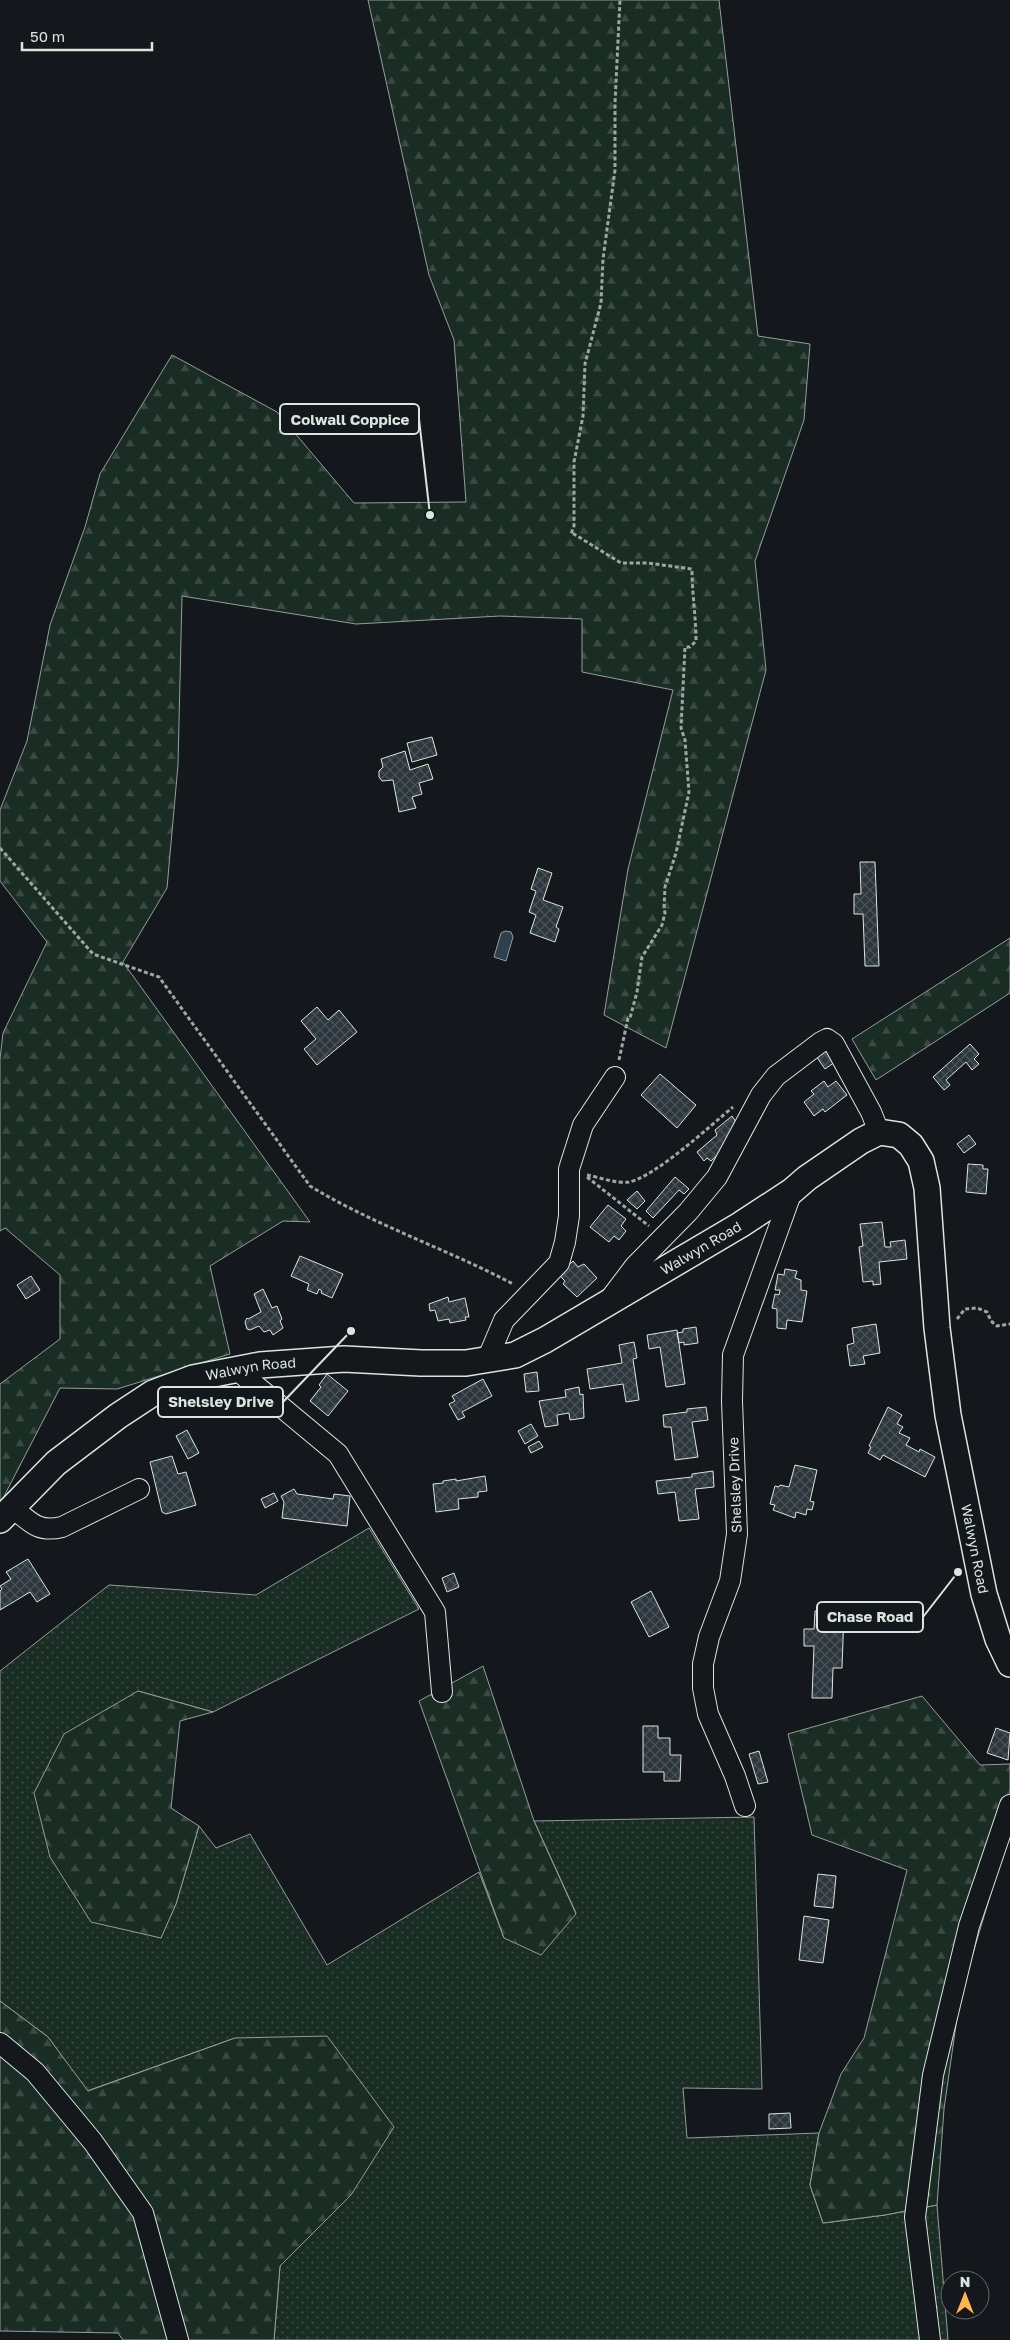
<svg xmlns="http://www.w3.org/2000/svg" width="1010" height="2340" font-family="'Golos Text',sans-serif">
	<defs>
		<pattern id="grass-dots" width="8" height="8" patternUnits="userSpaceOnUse" patternTransform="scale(1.25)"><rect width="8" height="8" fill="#1a2d24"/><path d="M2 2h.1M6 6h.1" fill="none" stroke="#3b4b43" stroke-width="1.8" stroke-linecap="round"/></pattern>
		<pattern id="forest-firs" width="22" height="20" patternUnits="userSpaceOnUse" patternTransform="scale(1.25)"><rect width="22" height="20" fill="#1a2d24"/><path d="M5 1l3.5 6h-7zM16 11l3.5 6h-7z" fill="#3b4b43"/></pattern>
		<pattern id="building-cross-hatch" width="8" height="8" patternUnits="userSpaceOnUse" patternTransform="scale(1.25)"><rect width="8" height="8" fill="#2c363c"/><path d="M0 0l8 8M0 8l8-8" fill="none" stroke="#4a5358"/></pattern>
	</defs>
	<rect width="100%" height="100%" fill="#14181c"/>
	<path fill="url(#grass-dots)" stroke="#939e99" d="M369,1528L419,1609L213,1712L138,1691L161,1937L176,1904L199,1826L216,1848L250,1834L327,1965L479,1872L504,1938L576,1913L534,1821L754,1817L762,2089L683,2088L687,2138L819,2133L810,2185L823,2223L885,2215L937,2205L948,2340H274L280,2266L351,2195L235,2038L87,2091L48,2037L0,2001V1671L109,1585L256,1595Z"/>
	<path fill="url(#forest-firs)" stroke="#939e99" d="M368,0H719L758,336L810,344L804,420L755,561L766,670L666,1048L604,1015L628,869L673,690L582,672V619L500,616L356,624L182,596L178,765L167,888L123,962L310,1222L283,1221L210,1266L230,1354L117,1389L60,1388L0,1504V1384L60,1339V1275L5,1228L0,1231V1059L3,1033L47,942L0,881V810L27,741L50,625L85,527L100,474L172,355L277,412L354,503L466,502L454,340L429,275Z
		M1010,938V993L876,1080L852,1039Z
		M483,1666L534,1821L576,1914L541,1955L504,1938L419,1701Z
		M138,1691L213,1712L180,1721L171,1808L199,1826L176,1904L161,1938L91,1922L50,1857L34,1793L64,1734Z
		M922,1696L980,1765L1010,1764V1829L960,1997L944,2109L937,2205L885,2215L823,2223L810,2185L819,2133L841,2074L864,2038L907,1870L812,1835L788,1734Z
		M0,2001L48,2037L88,2091L235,2038L327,2036L394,2127L351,2195L280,2266L274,2340H123L118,2333L0,2331Z"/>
	<path fill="#2f3f4d" stroke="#939e99" d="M505,931L511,932L513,937L506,961L494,957L501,933Z"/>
	<path fill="url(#building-cross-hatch)" stroke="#d8e6dc" d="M432,737L437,755L412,762L407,743Z
		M405,751L410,770L428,764L433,779L419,783L422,794L412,797L416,808L399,812L393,780L382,781L379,777V771L383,767L381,759Z
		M860,862H875L879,966H865L863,914H854V894H861Z
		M538,868L552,873L543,900L563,907L556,927L559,929L555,942L530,933L536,915L529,912L536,891L531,889Z
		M317,1007L328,1020L339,1010L357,1032L317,1065L304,1049L316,1039L301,1021Z
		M970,1044L979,1054L974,1059L979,1064L972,1070L966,1062L946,1080L950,1085L944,1090L933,1077Z
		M827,1049L835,1062L825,1069L816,1056Z
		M660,1074L696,1105L677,1128L641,1095Z
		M824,1081L828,1087L836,1081L847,1095L825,1112L823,1109L814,1116L804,1102L814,1094L811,1091Z
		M732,1116L739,1127L723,1145L725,1148L711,1161L707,1158L704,1161L697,1152L717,1135L715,1130Z
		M969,1135L976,1144L964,1153L957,1144Z
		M968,1164L983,1165V1169H988L986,1194L966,1192Z
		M675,1177L689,1189L684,1194L679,1190L653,1218L646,1211Z
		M637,1191L645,1201L637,1209L627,1200Z
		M608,1205L626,1219L621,1226L626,1231L619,1240L614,1236L609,1242L590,1227Z
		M882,1222L885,1247H891L890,1242L905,1240L907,1259L879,1262L881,1284L873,1285V1281L863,1282L859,1247L863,1246L860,1224Z
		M300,1256L343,1274L332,1298L321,1293L322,1291L319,1289L317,1294L307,1290L309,1284L291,1276Z
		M573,1261L578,1267L584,1264L597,1278L577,1297L563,1284L565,1281L559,1275Z
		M785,1269L797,1271L795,1278L801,1280V1290L807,1291L802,1322L787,1320L786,1329L777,1328V1309L772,1308L775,1294L779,1295L780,1290H775L778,1274L784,1275Z
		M31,1276L40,1290L26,1299L17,1285Z
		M263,1289L272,1308L277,1306L282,1319L280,1321L283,1328L273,1335L270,1330L264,1332L259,1326L250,1330L247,1329L245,1322L247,1318L248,1319L261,1312L254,1294Z
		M448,1297L449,1302L465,1298L469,1317H465L466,1320L450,1323L449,1319L438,1321L435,1310L430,1311L429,1304Z
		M876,1324L880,1353L863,1356L865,1364L850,1366L847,1345L854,1343L852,1328Z
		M696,1327L698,1343L684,1345V1342L679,1343L677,1333L683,1332V1329Z
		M677,1330L685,1384L666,1387L660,1347L649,1349L647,1335Z
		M634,1342L637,1358L633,1359L639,1400L626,1402L623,1384L590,1389L587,1369L622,1363L619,1345Z
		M537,1372L539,1391L526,1392L524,1374Z
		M327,1374L348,1391L328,1416L310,1401L321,1387L319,1385Z
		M483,1379L492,1396L462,1412L465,1417L458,1420L449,1404L455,1401L452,1396Z
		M579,1387L580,1395L583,1394L584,1418L570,1420L569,1413L557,1415L558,1425L545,1427L539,1401L566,1397L565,1390Z
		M706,1407L708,1420L692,1422L698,1457L675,1460L671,1427H664L663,1415L687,1412V1409Z
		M888,1407L902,1415L897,1424L903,1427L899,1433L910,1438L906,1445L919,1452L920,1449L935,1457L925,1477L883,1455L880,1460L868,1453L871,1447L869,1446Z
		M531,1424L538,1436L525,1444L518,1431Z
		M187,1430L199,1453L188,1459L176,1436Z
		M539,1441L543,1447L531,1453L528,1447Z
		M172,1456L178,1474L186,1472L196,1505L166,1514L162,1512L150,1462Z
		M795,1465L817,1470L810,1501L814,1502L812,1510L807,1509L806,1515L796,1512L795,1518L773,1510L775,1505L770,1504L775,1486L779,1487L780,1485L789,1487Z
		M713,1471L714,1487L695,1489L699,1519L679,1521L675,1492L658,1494L656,1481L692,1477V1474Z
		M485,1476L487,1491L478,1492V1497L458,1499L459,1509L436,1512L433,1484L443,1483V1481L456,1479V1481Z
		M294,1489L297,1494L333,1499L334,1494L350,1496L347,1526L282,1518L284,1502L281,1496Z
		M274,1493L278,1501L265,1508L261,1499Z
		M28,1559L50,1594L37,1602L30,1592L0,1610V1591L2,1589L0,1586L11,1579L6,1572Z
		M454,1573L459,1587L447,1592L442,1578Z
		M651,1591L669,1627L649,1637L631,1602Z
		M815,1611L844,1612L842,1668H833L832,1698H812L814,1646H804V1629H814Z
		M643,1726H658V1738H670V1755H681L680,1781H664V1772H643Z
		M996,1728L1010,1733L1008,1760L987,1753Z
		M759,1751L768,1782L758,1784L749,1754Z
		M818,1874L836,1876L833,1908L814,1906Z
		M804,1916L829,1920L823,1963L799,1960Z
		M790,2113L791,2128L769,2129V2114Z"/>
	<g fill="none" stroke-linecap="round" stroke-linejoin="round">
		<defs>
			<path id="minor" d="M610,1299L635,1266L688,1212L717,1177L761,1095L776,1076L821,1042L827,1039L834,1044L871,1112L879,1132
				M487,1360L504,1320L559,1263L565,1242L569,1216V1169L583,1125L615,1077
				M237,1370L338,1454L435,1612L442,1692
				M12,1507C30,1522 38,1533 62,1527L139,1489
				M745,1806L735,1776L708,1714L703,1688V1664L709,1637L730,1581L737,1534L732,1401L733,1355L792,1191
				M0,2043L35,2072L93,2142L143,2213L178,2340
				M930,2340L915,2217L933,2075L969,1926L1010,1805"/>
			<g id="major">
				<path id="s1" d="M0,1520L56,1463L118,1416L153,1393L193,1378L260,1365L344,1359L421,1363H466L515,1355L545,1340L740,1225L792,1191L807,1178L861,1141L879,1132L899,1135L911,1145L921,1161L927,1188L937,1328L948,1415L984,1594L998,1639L1010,1664"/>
			</g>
		</defs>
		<use href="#minor" stroke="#d8e6dc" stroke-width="22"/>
		<use href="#major" stroke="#d8e6dc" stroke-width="28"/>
		<path stroke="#9da8a2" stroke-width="3" stroke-dasharray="4 2.5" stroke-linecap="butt" d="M0,848L93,954L159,977L310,1186C374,1225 447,1249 513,1284
			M619,1060L628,1018H630L637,992L642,957L662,925L665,913L664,908L665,887L676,853L689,792L685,740L681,728L685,647H690L696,641C696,617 692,594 692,569L648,563H621L574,534H571L574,526V462L583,416L585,364L601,303L603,259L615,170V103L620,0
			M587,1175C599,1177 616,1184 629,1182C655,1177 711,1125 733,1107
			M587,1177L649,1226
			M957,1319L965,1309L977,1308L987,1312L991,1321L997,1326L1010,1324"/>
		<use href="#minor" stroke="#14181c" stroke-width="20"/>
		<use href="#major" stroke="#14181c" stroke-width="25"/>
	</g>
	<g text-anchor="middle" stroke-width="4" stroke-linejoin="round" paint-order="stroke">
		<g font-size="14" fill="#d8e6dc" stroke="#14181c">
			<text dy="5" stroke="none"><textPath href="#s1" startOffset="781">Walwyn Road</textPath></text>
			<text dy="5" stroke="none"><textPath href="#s1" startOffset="301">Walwyn Road</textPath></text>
			<text transform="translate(735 1485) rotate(-92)" y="5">Shelsley Drive</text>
			<text dy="5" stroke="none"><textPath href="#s1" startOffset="1441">Walwyn Road</textPath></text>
		</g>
	</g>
	<path fill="none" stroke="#d8e6dc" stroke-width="2" d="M430 515L419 419M351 1331L283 1402M958 1572L923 1617"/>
	<g fill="#d8e6dc" stroke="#14181c" stroke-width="2">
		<circle cx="430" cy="515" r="5"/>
		<circle cx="351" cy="1331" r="5"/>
		<circle cx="958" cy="1572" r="5"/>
	</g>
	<g fill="#14181c" stroke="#d8e6dc" stroke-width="2">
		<rect x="280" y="404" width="139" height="30" rx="5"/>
		<rect x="158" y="1387" width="125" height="30" rx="5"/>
		<rect x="817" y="1602" width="106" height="30" rx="5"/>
	</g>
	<g font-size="15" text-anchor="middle" font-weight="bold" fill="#d8e6dc">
		<text x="350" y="425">Colwall Coppice</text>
		<text x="221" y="1407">Shelsley Drive</text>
		<text x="870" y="1622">Chase Road</text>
	</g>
	<g transform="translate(965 2295)"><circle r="24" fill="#14181c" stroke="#626a69"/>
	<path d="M0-4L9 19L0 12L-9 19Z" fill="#ffb74d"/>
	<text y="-8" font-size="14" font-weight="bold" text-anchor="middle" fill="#d8e6dc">N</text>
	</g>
	<path d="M22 42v8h130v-8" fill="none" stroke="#d8e6dc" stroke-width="2.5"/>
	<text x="30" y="42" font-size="15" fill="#d8e6dc" stroke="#14181c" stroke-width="4" paint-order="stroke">50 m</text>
</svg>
